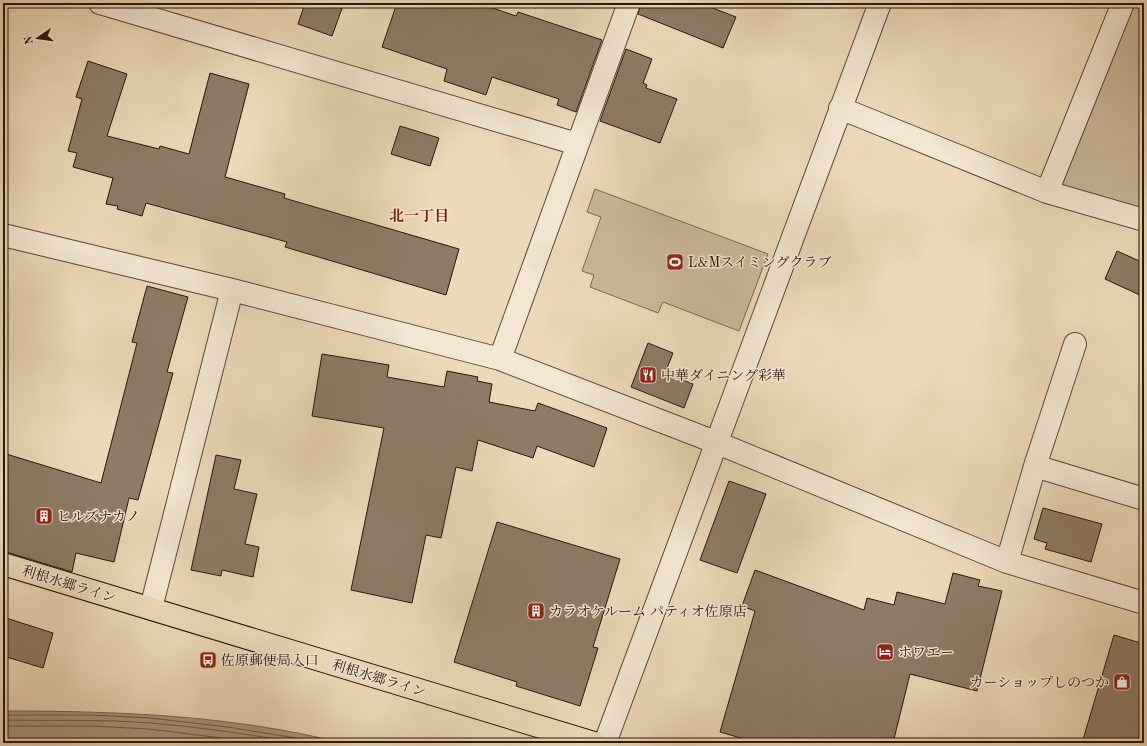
<svg xmlns="http://www.w3.org/2000/svg" width="1147" height="746" font-family="'Old Standard TT','Noto Serif JP',serif">
	<rect width="100%" height="100%" fill="#ecd9b9"/>
	<filter id="stains"><feTurbulence type="fractalNoise" baseFrequency=".005" numOctaves="4"/><feColorMatrix values="0 0 0 0 .2 0 0 0 0 .09 0 0 0 0 .02 0 0 0 .5 -.17"/></filter>
	<radialGradient id="worn" r=".72"><stop offset=".6" stop-color="#630" stop-opacity="0"/><stop offset="1" stop-color="#630" stop-opacity=".3"/></radialGradient>
	<path fill="#cab89c" stroke="#786755" d="M1133,3H1144V210L1060,186Z
		M595,189L768,254L739,331L663,302L658,313L590,287L594,275L582,271L601,217L587,212Z"/>
	<path fill="#a9977f" stroke="#756352" d="M3,711C116,711 231,715 342,743H3Z"/>
	<g fill="none" stroke-linecap="round" stroke-linejoin="round">
		<path stroke="#685646" stroke-width="1" d="M3,715H92L150,718L228,727L326,743
			M3,720C52,721 101,719 150,723C201,727 251,735 301,743
			M3,726H91L149,729L262,743"/>
	</g>
	<path fill="#8d7b67" stroke="#26160e" d="M305,3H344L332,36L298,24Z
		M397,3H478L516,16L518,12L602,40L576,112L557,105L559,99L492,77L486,95L444,81L447,69L382,47Z
		M641,3H700L736,17L723,48L638,14Z
		M626,49L652,59L643,83L647,85L646,88L677,99L660,143L600,121Z
		M88,61L127,74L107,136L159,149L160,146L189,154L210,73L249,84L225,177L285,194L284,198L459,249L446,295L285,247L287,242L146,203L142,216L117,209L118,206L106,204L113,178L73,167L77,153L68,151L82,99L76,97Z
		M400,126L439,138L430,166L391,154Z
		M1117,251L1144,263V297L1105,279Z
		M147,286L188,297L167,372L173,373L138,500L129,498L114,562L76,553L72,572L3,551V453L101,483L137,343L132,342Z
		M648,343L673,353L665,373L693,384L684,408L631,387Z
		M322,354L389,365L387,377L444,387L447,371L478,377L477,381L492,384L489,402L535,411L538,403L607,428L594,467L537,446L533,458L478,440L472,471L456,467L441,538L426,535L412,603L351,590L384,428L312,416Z
		M216,455L241,460L234,489L257,494L245,544L259,547L253,577L222,570L221,576L191,570Z
		M729,481L766,494L737,573L700,560Z
		M1043,508L1102,524L1091,562L1045,549L1047,543L1034,539Z
		M497,522L620,559L593,647L598,648L580,706L516,686L517,682L454,662Z
		M755,570L864,610L867,598L894,605L897,592L945,604L953,573L980,580L978,586L1002,591L977,691L910,674L893,743H758L720,732L755,611L742,606Z
		M3,617L53,633L43,668L3,656Z
		M1114,635L1144,644V721L1137,743H1082Z"/>
	<g fill="none" stroke-linecap="round" stroke-linejoin="round">
		<defs>
			<path id="minor" d="M100,3L577,144
				M840,108L1047,192L1144,220
				M1047,192L1123,3
				M3,235L232,290L500,359L715,442L1007,562L1144,603
				M1075,344L1035,466L1144,499
				M500,359L629,3
				M1007,562L1035,466
				M151,608L232,290
				M605,743L880,3"/>
			<path id="highway" d="M3,564L594,743"/>
		</defs>
		<use href="#minor" stroke="#584739" stroke-width="24"/>
		<use href="#highway" stroke="#26160e" stroke-width="24"/>
		<use href="#minor" stroke="#f3e6d2" stroke-width="22"/>
		<use href="#highway" stroke="#ecd9b9" stroke-width="22"/>
	</g>
	<defs>
		<symbol id="stadium-square" viewBox="-11 -11 22 22"><rect x="-9" y="-9" width="18" height="18" rx="4" fill="#8f2418" stroke="#f3e6d2"/><path d="M0-5a6.5 5 0 1 0 0 10a6.5 5 0 1 0 0-10ZM-3.5-1.8h7v3.6h-7Z" fill="#fff"/></symbol>
		<symbol id="restaurant-square" viewBox="-11 -11 22 22"><rect x="-9" y="-9" width="18" height="18" rx="4" fill="#8f2418" stroke="#f3e6d2"/><path d="M-5-6h1v4h1v-4h1v4h1v-4h1v5L-1.5 .5V6h-2V.5L-5-1ZM5-6V6H3V1.5H1.5Q1.5-4 5-6Z" fill="#fff"/></symbol>
		<symbol id="building-square" viewBox="-11 -11 22 22"><rect x="-9" y="-9" width="18" height="18" rx="4" fill="#8f2418" stroke="#f3e6d2"/><path d="M-4-6H4V6H1V3H-1V6H-4ZM-2.5-4.3h1.7v1.8h-1.7ZM.8-4.3h1.7v1.8H.8ZM-2.5-1h1.7V.8h-1.7ZM.8-1h1.7V.8H.8Z" fill="#fff"/></symbol>
		<symbol id="hotel-square" viewBox="-11 -11 22 22"><rect x="-9" y="-9" width="18" height="18" rx="4" fill="#8f2418" stroke="#f3e6d2"/><path d="M-6-4.5h1.5V1H6V5H4.5V3h-9V5H-6ZM-4 0a1.8 1.8 0 1 1 3.6 0ZM.5 0V-2.5h3Q6-2.5 6 0Z" fill="#fff"/></symbol>
		<symbol id="bus-square" viewBox="-11 -11 22 22"><rect x="-9" y="-9" width="18" height="18" rx="4" fill="#8f2418" stroke="#f3e6d2"/><path d="M-5-6H5V4H4V6H2V4H-2V6H-4V4H-5ZM-3.5-4V0h7V-4ZM-3.5 1.2v1.5H-2V1.2ZM2 1.2v1.5H3.5V1.2Z" fill="#fff"/></symbol>
		<symbol id="shop-square" viewBox="-11 -11 22 22"><rect x="-9" y="-9" width="18" height="18" rx="4" fill="#8f2418" stroke="#f3e6d2"/><path d="M-5-2.5h2.3a2.7 3.5 0 0 1 5.4 0H5L5.5 6h-11ZM-1.5-2.5h3a1.5 2.3 0 0 0-3 0Z" fill="#fff"/></symbol>
	</defs>
	<g fill-rule="evenodd">
		<use href="#stadium-square" x="665" y="252" width="20" height="20"/>
		<use href="#restaurant-square" x="638" y="365" width="20" height="20"/>
		<use href="#building-square" x="34" y="506" width="20" height="20"/>
		<use href="#building-square" x="526" y="601" width="20" height="20"/>
		<use href="#hotel-square" x="875" y="642" width="20" height="20"/>
		<use href="#bus-square" x="198" y="650" width="20" height="20"/>
		<use href="#shop-square" x="1112" y="672" width="20" height="20"/>
	</g>
	<g text-anchor="middle" stroke-width="3" stroke-linejoin="round" paint-order="stroke">
		<g font-size="14" fill="#26160e" stroke="#f3e6d2" text-anchor="start">
			<text x="688" y="267">L&amp;Mスイミングクラブ</text>
			<text x="661" y="380">中華ダイニング彩華</text>
			<text x="57" y="521">ヒルズナカノ</text>
			<text x="549" y="616">カラオケルーム パティオ佐原店</text>
			<text x="898" y="657">ホワエー</text>
			<text x="221" y="665">佐原郵便局入口</text>
			<text x="1109" y="687" text-anchor="end">カーショップしのつか</text>
		</g>
		<g font-size="14" fill="#26160e" stroke="#f3e6d2">
			<text transform="translate(69 584) rotate(17)" y="5">利根水郷ライン</text>
			<text transform="translate(379 678) rotate(17)" y="5">利根水郷ライン</text>
		</g>
		<g font-size="15" font-weight="bold" fill="#7a1f14" stroke="#f3e6d2">
			<text x="419" y="221">北一丁目</text>
		</g>
	</g>
	<rect width="1147" height="746" fill="none" stroke="#ecd9b9" stroke-width="16"/>
	<rect x="4" y="4" width="1139" height="738" fill="none" stroke="#26160e" stroke-width="2"/>
	<rect x="8" y="8" width="1131" height="730" fill="none" stroke="#26160e"/>
	<g transform="translate(38 38) rotate(257)" stroke="#f3e6d2" stroke-width="3" paint-order="stroke">
	<path d="M0-3L7 15L0 10L-7 15Z" fill="#26160e"/>
	<text y="-6" font-size="11" font-weight="bold" text-anchor="middle" fill="#26160e">N</text>
	</g>
	<rect width="100%" height="100%" filter="url(#stains)"/>
	<rect width="100%" height="100%" fill="url(#worn)"/>
</svg>
